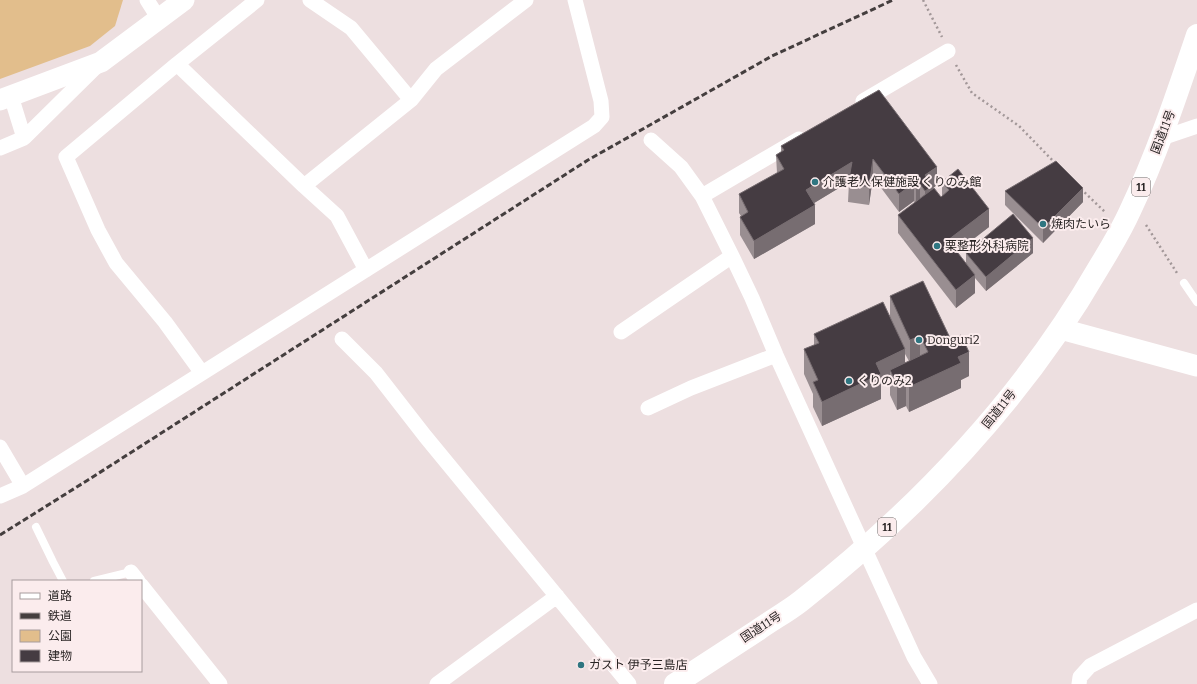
<svg xmlns="http://www.w3.org/2000/svg" width="1197" height="684" font-family="Bitter,'Noto Sans JP',serif">
	<rect width="100%" height="100%" fill="#eddfe0"/>
	<path fill="#e2be8c" d="M0,0H123L115,26L90,46L0,79Z"/>
	<g fill="none" stroke-linecap="round" stroke-linejoin="round">
		<path stroke="#a29798" stroke-width="2.5" stroke-dasharray="2 3" stroke-linecap="butt" d="M923,0L942,37
			M956,65L972,93L1019,126L1056,164
			M1081,189L1106,213
			M1146,225L1177,273"/>
		<path stroke="#fff" stroke-width="8" d="M1184,283L1197,302
			M36,527L53,562L63,581
			M94,581L131,572"/>
		<path stroke="#fff" stroke-width="15" d="M147,0L159,19
			M310,0L351,28L411,100
			M177,64L304,186
			M863,101L948,51
			M24,138L97,66
			M1162,138L1197,126
			M651,140L681,167L702,196L732,256L752,298L776,355L914,657L930,684
			M0,148L24,138L11,96
			M702,196L799,139
			M366,270L337,216L304,186L411,100L436,69L526,0
			M621,332L732,256
			M342,339L376,373L425,436L629,684
			M202,373L165,322L116,263L98,230L66,157L177,64L257,0
			M648,408L691,388L776,355
			M0,447L23,486
			M0,496L23,486L594,126L602,117L601,101L575,0
			M131,572L138,581
			M141,585L220,684
			M437,684L557,596
			M1079,684L1080,677L1090,666L1197,610"/>
		<path stroke="#fff" stroke-width="21" d="M0,100L101,62L184,0
			M1061,329L1197,366"/>
		<path stroke="#fff" stroke-width="22" d="M675,684C703,666 730,648 758,630C772,620 787,612 801,601C918,509 1024,397 1099,267C1110,249 1121,231 1130,211C1157,154 1177,94 1197,35"/>
		<path stroke="#443e3e" stroke-width="3" stroke-dasharray="6 3" stroke-linecap="butt" d="M0,535L88,480L588,160L772,56L893,0"/>
	</g>
	<path fill="#998e91" fill-rule="evenodd" d="M879,90L937,185L933,188V189L941,197L942,196V182L989,227L957,252L966,263V253H1033L986,291L975,278V293L956,308L898,233V215L915,203L914,201L899,212L873,177L869,205L848,202L849,182L814,203L815,224L754,259L740,235V217L741,216L739,213V194L777,173L776,155L781,152V146Z
		M1005,191L1083,202L1043,243L1005,205Z
		M890,296L951,340L969,376L961,380V388L909,412L906,406L897,410L890,395V381L881,385V399L822,426L813,407V394L804,374V349L814,345V334L890,315ZM905,354L909,361L905,363Z"/>
	<path fill="#776d71" d="M873,159V177L869,205V187Z
		M852,162V180L806,208V190Z
		M937,167V185L933,188V204L925,210V175Z
		M914,183V201L899,212V194Z
		M920,184V202L916,204V186Z
		M1083,188V202L1043,243V228Z
		M815,205V224L754,259V241Z
		M989,209V227L948,258V240Z
		M1033,238V253L986,291V277Z
		M975,275V293L956,308V290Z
		M920,336V360L910,365V340Z
		M905,349V374L890,370V381L881,385V399L822,426V402L876,363Z
		M969,352V376L961,380V388L909,412V387L958,357Z
		M906,381V406L897,410V385Z"/>
	<path fill="#453c42" stroke="#776d71" d="M879,90L937,167L925,175L933,186L925,191L920,184L916,186L914,183L899,194L873,159L869,187L848,184L852,162L806,190L815,205L754,241L740,217L748,212L739,194L784,169L776,155L784,150L781,146Z
		M1056,161L1083,188L1043,228L1005,191Z
		M958,169L989,209L948,240L975,275L956,290L898,215L934,188L941,197L949,190L942,182Z
		M1013,214L1033,238L986,277L966,253Z
		M923,281L951,340L961,335L969,352L958,357L961,363L909,387L906,381L897,385L890,370L928,352L920,336L910,340L890,296Z
		M883,302L905,349L876,363L881,374L822,402L813,382L818,380L804,349L819,343L814,334Z"/>
	<g fill="#2f7681" stroke="#fbeced" stroke-width="1.5">
		<circle cx="815" cy="182" r="4"/>
		<circle cx="1043" cy="224" r="4"/>
		<circle cx="937" cy="246" r="4"/>
		<circle cx="919" cy="340" r="4"/>
		<circle cx="849" cy="381" r="4"/>
		<circle cx="581" cy="665" r="4"/>
	</g>
	<g text-anchor="middle" stroke-width="4" stroke-linejoin="round" paint-order="stroke">
		<g fill="#fbeced" stroke="#696161" stroke-width="1">
			<rect x="1132" y="178" width="18" height="18" rx="3"/>
			<rect x="878" y="518" width="18" height="18" rx="3"/>
		</g>
		<g font-size="11" font-weight="bold" fill="#2a2525">
			<text x="1141" y="191">11</text>
			<text x="887" y="531">11</text>
		</g>
		<g font-size="12" fill="#2a2525" stroke="#fbeced">
			<text transform="translate(1163 132) rotate(-69)" y="4">国道11号</text>
			<text transform="translate(999 409) rotate(-51)" y="4">国道11号</text>
			<text transform="translate(761 627) rotate(-33)" y="4">国道11号</text>
		</g>
		<g font-size="12" fill="#2a2525" stroke="#fbeced" text-anchor="start">
			<text x="823" y="186">介護老人保健施設 くりのみ館</text>
			<text x="1051" y="228">焼肉たいら</text>
			<text x="945" y="250">栗整形外科病院</text>
			<text x="927" y="344">Donguri2</text>
			<text x="857" y="385">くりのみ2</text>
			<text x="589" y="669">ガスト 伊予三島店</text>
		</g>
	</g>
	<rect x="12" y="580" width="130" height="92" fill="#fbeced" stroke="#a79c9d"/>
	<rect x="20" y="593" width="20" height="6" fill="#ffffff" stroke="#a79c9d"/>
	<text x="48" y="600" font-size="12" fill="#2a2525">道路</text>
	<rect x="20" y="613" width="20" height="6" fill="#443e3e" stroke="#a79c9d"/>
	<text x="48" y="620" font-size="12" fill="#2a2525">鉄道</text>
	<rect x="20" y="630" width="20" height="12" fill="#e2be8c" stroke="#a79c9d"/>
	<text x="48" y="640" font-size="12" fill="#2a2525">公園</text>
	<rect x="20" y="650" width="20" height="12" fill="#453c42" stroke="#a79c9d"/>
	<text x="48" y="660" font-size="12" fill="#2a2525">建物</text>
</svg>
